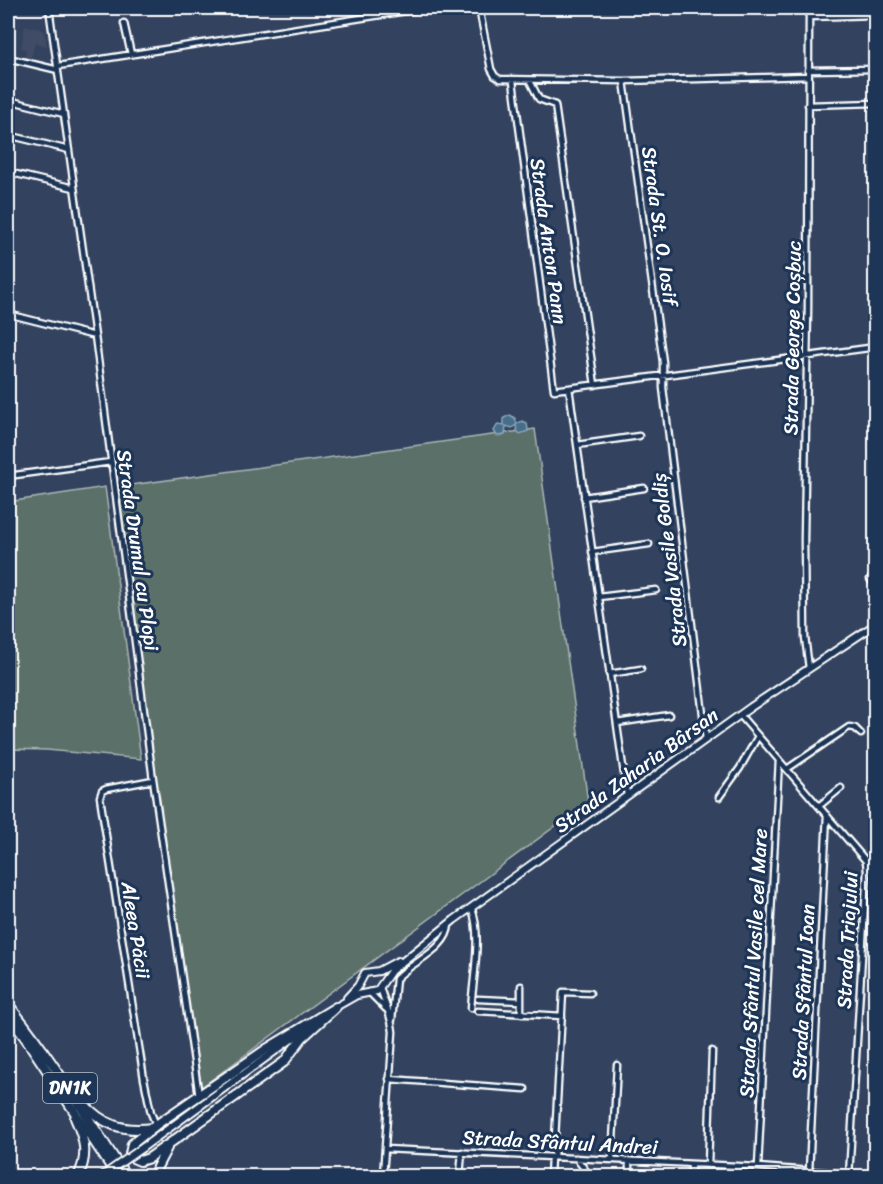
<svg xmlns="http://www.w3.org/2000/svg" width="883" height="1184" font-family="Sriracha,sans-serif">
	<rect width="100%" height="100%" fill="#32425f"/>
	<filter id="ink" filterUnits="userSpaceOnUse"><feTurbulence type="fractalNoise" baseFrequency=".0167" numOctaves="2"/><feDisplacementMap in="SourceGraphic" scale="12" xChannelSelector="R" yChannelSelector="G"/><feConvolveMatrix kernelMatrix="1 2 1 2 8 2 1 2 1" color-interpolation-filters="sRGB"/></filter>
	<g filter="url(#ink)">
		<path fill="#414b65" d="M25,25L44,30L47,46L35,43L31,58L25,56L26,50L21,48Z"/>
		<path fill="#5b6f6b" stroke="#adb7b5" stroke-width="1.5" d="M535,429L588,802L195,1092L117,487Z
			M105,487L141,759L47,750L8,749V502Z"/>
		<path fill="#446e8a" stroke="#8fa8b9" stroke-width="1.5" d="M510,415L515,418L517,424L522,421L527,423L528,431L520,434L517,431L516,425L512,428L506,426L505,435L497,436L494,431L498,424L504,425V418Z"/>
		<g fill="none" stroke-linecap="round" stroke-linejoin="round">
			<defs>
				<path id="street" d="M49,8L95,336L152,772L199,1096
					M479,8L491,69L495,76L500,79L624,81L808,76
					M809,8L808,308L804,539L805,637L809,668
					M809,17L876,15
					M124,23L131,54
					M8,58L58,70
					M58,66L425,8
					M808,70L876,69
					M513,81L554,390L876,347
					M530,81L539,99L555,105L595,385
					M624,81L663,362V388L706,739
					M8,100L64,114
					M808,105L876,103
					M8,135L69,150
					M8,172L74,188
					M8,314L95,336
					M569,388L627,795
					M577,445L639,436
					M8,476L111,462
					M584,497L644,488
					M592,552L649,544
					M870,579L876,587
					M599,597L656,590
					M609,674L641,669
					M740,715L866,861L867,871L849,1176
					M617,723L669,715
					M787,769L849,727L855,728L861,734
					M153,780L106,789L102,791L100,797L144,1079L151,1113L156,1125
					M719,797L740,768L758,736
					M819,806L841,788
					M866,861H876
					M380,987C384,1002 392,1017 393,1032L383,1176
					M369,992L386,1009
					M478,999L521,1001
					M471,1008C473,979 482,936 472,909
					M478,1011L562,1016
					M521,1014V986
					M392,1020L396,979C412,961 448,950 449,924
					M389,1079L525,1089
					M385,1149L758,1167L876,1176
					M554,1157L563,992L590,993
					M576,1158L590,1176
					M612,1160L617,1065
					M708,1165L712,1051
					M758,1167L779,760
					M809,1171L827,815
					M460,1176L462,1152
					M550,1176L551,1157
					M629,1176V1161
					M691,1176V1164
					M736,1176L737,1167"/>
				<path id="secondary" d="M347,998L358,986L365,973L379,971L398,961
					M334,1008L357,995L377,991L391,971L454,920L751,707L876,624
					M142,1148L304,1030"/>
				<path id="highway" d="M8,1004C52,1058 87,1118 126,1176
					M336,1007L302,1038L284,1062L149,1158L140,1161L133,1158L130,1154L132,1144L156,1125L265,1050Z
					M8,1015L26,1039L117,1176
					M83,1103C103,1125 123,1132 152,1128
					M75,1118C84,1138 89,1155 78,1176
					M154,1176L157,1167L167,1148"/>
			</defs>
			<use href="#street" stroke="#fff" stroke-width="9"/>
			<use href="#secondary" stroke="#fff" stroke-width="10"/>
			<use href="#highway" stroke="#fff" stroke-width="12"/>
			<use href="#street" stroke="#1d3557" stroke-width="4.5"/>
			<use href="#secondary" stroke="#1d3557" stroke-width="6"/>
			<use href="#highway" stroke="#1d3557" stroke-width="8"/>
			<defs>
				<path id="secondary-bridge" d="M102,1176L142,1148"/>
			</defs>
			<use href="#secondary-bridge" stroke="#fff" stroke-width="10" stroke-linecap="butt"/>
			<use href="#secondary-bridge" stroke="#1d3557" stroke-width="6"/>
		</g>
	</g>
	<g text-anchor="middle" stroke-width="6" stroke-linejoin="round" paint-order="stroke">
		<rect fill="#1d3557" stroke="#bbc2cd" stroke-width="1.5" x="43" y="1073" width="54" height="30" rx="4.5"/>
		<g font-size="18" font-weight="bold" fill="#fff">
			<text x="70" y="1094">DN1K</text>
		</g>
		<g font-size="20" fill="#fff" stroke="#1d3557">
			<text transform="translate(660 226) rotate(82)" y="7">Strada St. O. Iosif</text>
			<text transform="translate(549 241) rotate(82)" y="7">Strada Anton Pann</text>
			<text transform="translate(792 338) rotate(-89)" y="7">Strada George Coșbuc</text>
			<text transform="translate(138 550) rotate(82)" y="7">Strada Drumul cu Plopi</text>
			<text transform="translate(669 560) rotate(-97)" y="7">Strada Vasile Goldiș</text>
			<text transform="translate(636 770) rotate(-36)" y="7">Strada Zaharia Bârsan</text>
			<text transform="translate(136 930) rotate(81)" y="7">Aleea Păcii</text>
			<text transform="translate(847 940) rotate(-87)" y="7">Strada Triajului</text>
			<text transform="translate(753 963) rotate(-87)" y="7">Strada Sfântul Vasile cel Mare</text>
			<text transform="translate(803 992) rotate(-87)" y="7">Strada Sfântul Ioan</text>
			<text transform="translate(560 1142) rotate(3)" y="7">Strada Sfântul Andrei</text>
		</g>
	</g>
	<rect width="883" height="1184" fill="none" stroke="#1d3557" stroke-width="30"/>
	<rect x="15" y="15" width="853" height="1154" fill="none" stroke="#fff" stroke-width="2" filter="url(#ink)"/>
</svg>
